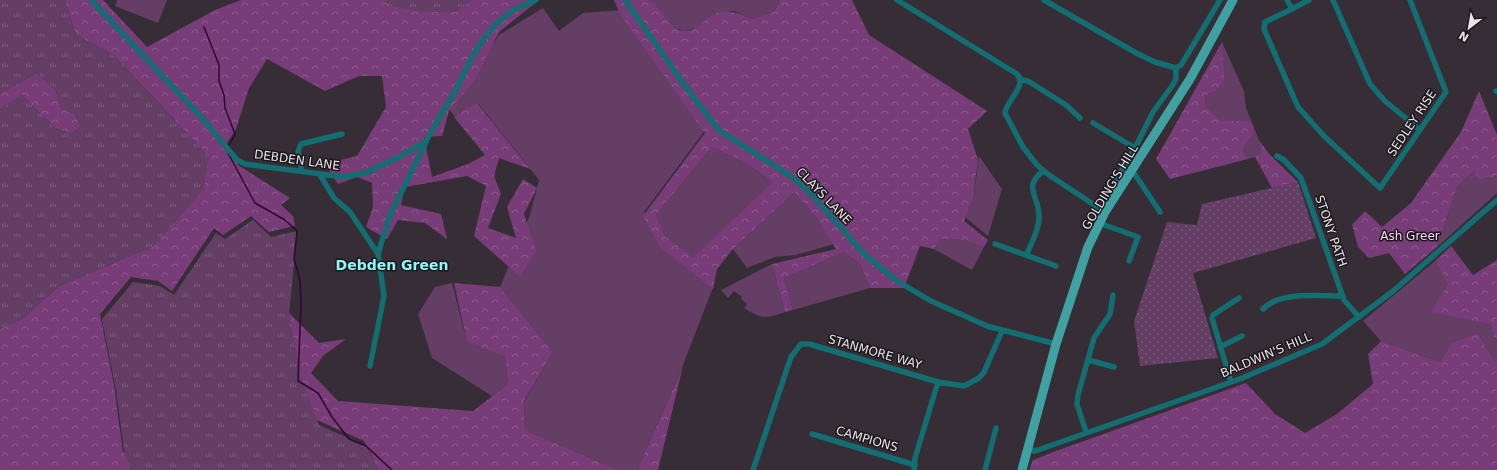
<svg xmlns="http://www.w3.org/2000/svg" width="1497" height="470" font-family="'DejaVu Sans',sans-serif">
	<defs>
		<pattern id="forest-crowns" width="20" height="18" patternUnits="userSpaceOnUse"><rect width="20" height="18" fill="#783d78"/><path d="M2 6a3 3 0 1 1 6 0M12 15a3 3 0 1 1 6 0" fill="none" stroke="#8b598b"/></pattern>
		<pattern id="park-tufts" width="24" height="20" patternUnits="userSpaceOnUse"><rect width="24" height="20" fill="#653e65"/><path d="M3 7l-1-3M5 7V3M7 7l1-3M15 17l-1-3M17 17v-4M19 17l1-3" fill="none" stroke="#7b5a7b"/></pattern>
		<pattern id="garden-dots" width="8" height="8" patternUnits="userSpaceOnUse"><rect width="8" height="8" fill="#653e65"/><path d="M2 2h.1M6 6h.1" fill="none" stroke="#7b5a7b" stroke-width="1.8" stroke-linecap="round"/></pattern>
	</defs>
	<rect width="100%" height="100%" fill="#362d36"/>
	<path fill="#653e65" d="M117,0H167L158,23L115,6Z
		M648,0H780L774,12L752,19L734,11L714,14L698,27L685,31L671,27L658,7Z
		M543,8L559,31L583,13L621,10L706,129L644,212L661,243L714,285L681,370L637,470H618L525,430L524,402L553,352L500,287L530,215L539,180L478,103L455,117L450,110L499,35Z
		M1222,42L1244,91L1246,108L1259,140L1261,152L1255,157L1248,159L1242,149L1253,135L1246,121H1222L1205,106L1206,95L1215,92L1225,80Z
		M712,147L748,164L772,182L693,259L665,236L656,215Z
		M979,156L1002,189L988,236L965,217L974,194Z
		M1474,169L1479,180L1497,176V193L1437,247L1457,187Z
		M794,192L816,217L834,244L796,255L775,257L747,268L733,249Z
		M941,239L963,240L984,247L972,270L934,249Z
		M844,252L860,264L870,288L793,310L784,278Z
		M1435,261L1448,285L1491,324L1493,336L1497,338V361L1494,360L1478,333L1452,342L1440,362L1381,341L1363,321Z
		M772,264L785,312C766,319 761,319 744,308L747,304L741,299L742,297L734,291L728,298L721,290Z
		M452,283L467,342L505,357L508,384L492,396L432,358L418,314L435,287Z"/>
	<path fill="url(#forest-crowns)" fill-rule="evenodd" d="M65,0H103L147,47L215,10L241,0H539L499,32L475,80L449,111L442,136L424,137L432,177L468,164L485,155L454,117L477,103L530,169L499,158L494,176L501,194L488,228L516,238L507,207L523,179L537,188L524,214L536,250L520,277L474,236L486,186L467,176L405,187L401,205L441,214L447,239L425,223L398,220L387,239L366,227L373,207L372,183L357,177L338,184L325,164L357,156L386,107L382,76H359L325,91L267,59L249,88L236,129L225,146L238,165L290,198L281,205L293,216L295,226L269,232L251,216L223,235L214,228L172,291L158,281L131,277L100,314L114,385L123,452L152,462L153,470L131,468V470H0V329L22,319L59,286L154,246L176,121L113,55L76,35Z
		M614,0C624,0 640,0 648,0C665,7 665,30 685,31C698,31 704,19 714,14C727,8 740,14 752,19L774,12L780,0H852L869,35L987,111L968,129L978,160L973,198L964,221L988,240L984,247L963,240L941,239L934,249L920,246L904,288H870L860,264L844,252L784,278L793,310L785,312L772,264L836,249L816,217L794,192L733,249L717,269L713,289L660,247L643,216L705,133L620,14ZM712,147L748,164L772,182L693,258L665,236L656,215Z
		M1222,42L1225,80L1215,92L1206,95L1205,106L1222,121H1246L1253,125V135L1242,149L1248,159L1170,179L1156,159Z
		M37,73L56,91L61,108L75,114L80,127L72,134L55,128L22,95L0,109V93Z
		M1479,91L1497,135V176L1479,180L1474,170L1457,187L1437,247L1405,274L1389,253L1369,258L1358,247L1352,225L1365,211L1382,227L1411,203L1461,132Z
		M1259,140L1270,155L1298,182L1272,188L1255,157L1261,152Z
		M1451,246L1473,275L1497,260V338L1493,336L1491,324L1431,312L1448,285L1435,261Z
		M454,283L500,287L553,352L524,401L525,430L618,470H251L370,455L374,460L364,441L317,420L260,409L287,311L319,343L346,339L323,356L311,373L338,401L473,411L508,384L505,357L467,342Z
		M1478,333L1494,360L1497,361V470H1029L1033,460L1056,451L1246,383L1275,414L1305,433L1337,414L1373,384L1368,354L1381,341L1440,362L1452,342Z
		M683,366L658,470H637Z"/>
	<path fill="url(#park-tufts)" d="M0,0H65L76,35L113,55L209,156L204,189L154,246L59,286L22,319L0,329V109L22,95L55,128L72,134L80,127L75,114L61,108L56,91L37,73L0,93Z
		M383,0H472L456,12H423L390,6Z
		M253,220L271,237L297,231L289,316L303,383L319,425L366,446L379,470H132L125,457L116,390L102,319L133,282L160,286L174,295L216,233L225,239Z"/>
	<path fill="url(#garden-dots)" d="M1298,182L1316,238L1193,273L1218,358L1140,366L1134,321L1167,222L1197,225L1202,204Z"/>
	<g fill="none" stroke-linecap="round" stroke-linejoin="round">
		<path stroke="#320632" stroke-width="1.5" d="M204,27L219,65V81L224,95L225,108L235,134L228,147
			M228,153L255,203L285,220L297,231L294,259L300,280L301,302L298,381L318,393L332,417L349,439L366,446L392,470"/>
		<path stroke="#126e70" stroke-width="5.5" d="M91,0L203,119L237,160L245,164L344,177L365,173L401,156L426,141L455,91L472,57L484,38L496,24L513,10L536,0
			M625,0L685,86L710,119L720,131L792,177L813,196L865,255L897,281L931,301L987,326L1056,344
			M897,0L1017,74C1028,85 1006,101 1005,113L1023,147L1037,165L1049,175L1105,212
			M1044,0L1138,54L1155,62L1176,68
			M1287,0L1292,9L1309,0
			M1333,0L1370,84L1385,101L1420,130
			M1292,9L1265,22L1264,29L1298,107L1324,136L1380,188L1446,92L1410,0
			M1021,80L1028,81L1066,105L1080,118
			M1496,91H1497
			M1093,123L1135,148
			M1277,156L1284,160L1301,178L1344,300L1359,317
			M1132,170L1160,212
			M301,171V160L298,152L301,144L342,134
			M320,175L334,198L350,212L378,254L384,296L370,366
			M1118,192L1114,187V183L1135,148L1153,112L1172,86L1176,79V68L1181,65L1186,57L1220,0
			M1099,223L1138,237L1129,261
			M995,244L1056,266
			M378,254L390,215L426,142
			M1027,254C1031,243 1040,228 1039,216C1039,195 1022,188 1043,171
			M1263,309C1280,291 1319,296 1342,296
			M1220,347L1242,336
			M1088,360L1114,367
			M1231,382L1212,318L1213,315L1239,298
			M1086,432L1077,404L1078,395L1094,338L1110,314L1113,295
			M812,434L915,465
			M1028,448L1034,451L1038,450L1240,379L1322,344L1392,292L1497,200
			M753,470L791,357L801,344H809L938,382L964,386L979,378L984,372L1002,331
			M914,470L915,458L938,382
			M985,470L996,428"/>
		<path stroke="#40a1a3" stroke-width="9" d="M1022,470L1056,344L1088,247L1105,212L1190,79L1233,0"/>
	</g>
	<g text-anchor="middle" stroke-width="3" stroke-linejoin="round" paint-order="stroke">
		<g font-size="12" fill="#e9e3e9" stroke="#1b171b">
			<text transform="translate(1412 123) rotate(-56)" y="4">SEDLEY RISE</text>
			<text transform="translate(297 160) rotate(8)" y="4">DEBDEN LANE</text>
			<text transform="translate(1110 187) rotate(-59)" y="4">GOLDING'S HILL</text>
			<text transform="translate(824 196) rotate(46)" y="4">CLAYS LANE</text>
			<text transform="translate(1331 231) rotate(71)" y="4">STONY PATH</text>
			<text transform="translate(875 352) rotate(16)" y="4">STANMORE WAY</text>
			<text transform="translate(1266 355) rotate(-23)" y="4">BALDWIN'S HILL</text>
			<text transform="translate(867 439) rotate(16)" y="4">CAMPIONS</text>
		</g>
		<g font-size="12" fill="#f8d6f7" stroke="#1b171b">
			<text x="1410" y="240">Ash Greer</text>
		</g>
		<g font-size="14" font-weight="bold" fill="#8df9fb" stroke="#1b171b">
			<text x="392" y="270">Debden Green</text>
		</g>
	</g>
	<g transform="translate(1469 28) rotate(211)" stroke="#1b171b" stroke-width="3" paint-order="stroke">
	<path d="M0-3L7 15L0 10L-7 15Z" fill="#e9e3e9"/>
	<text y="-6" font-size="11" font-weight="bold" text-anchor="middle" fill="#e9e3e9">N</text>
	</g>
</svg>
